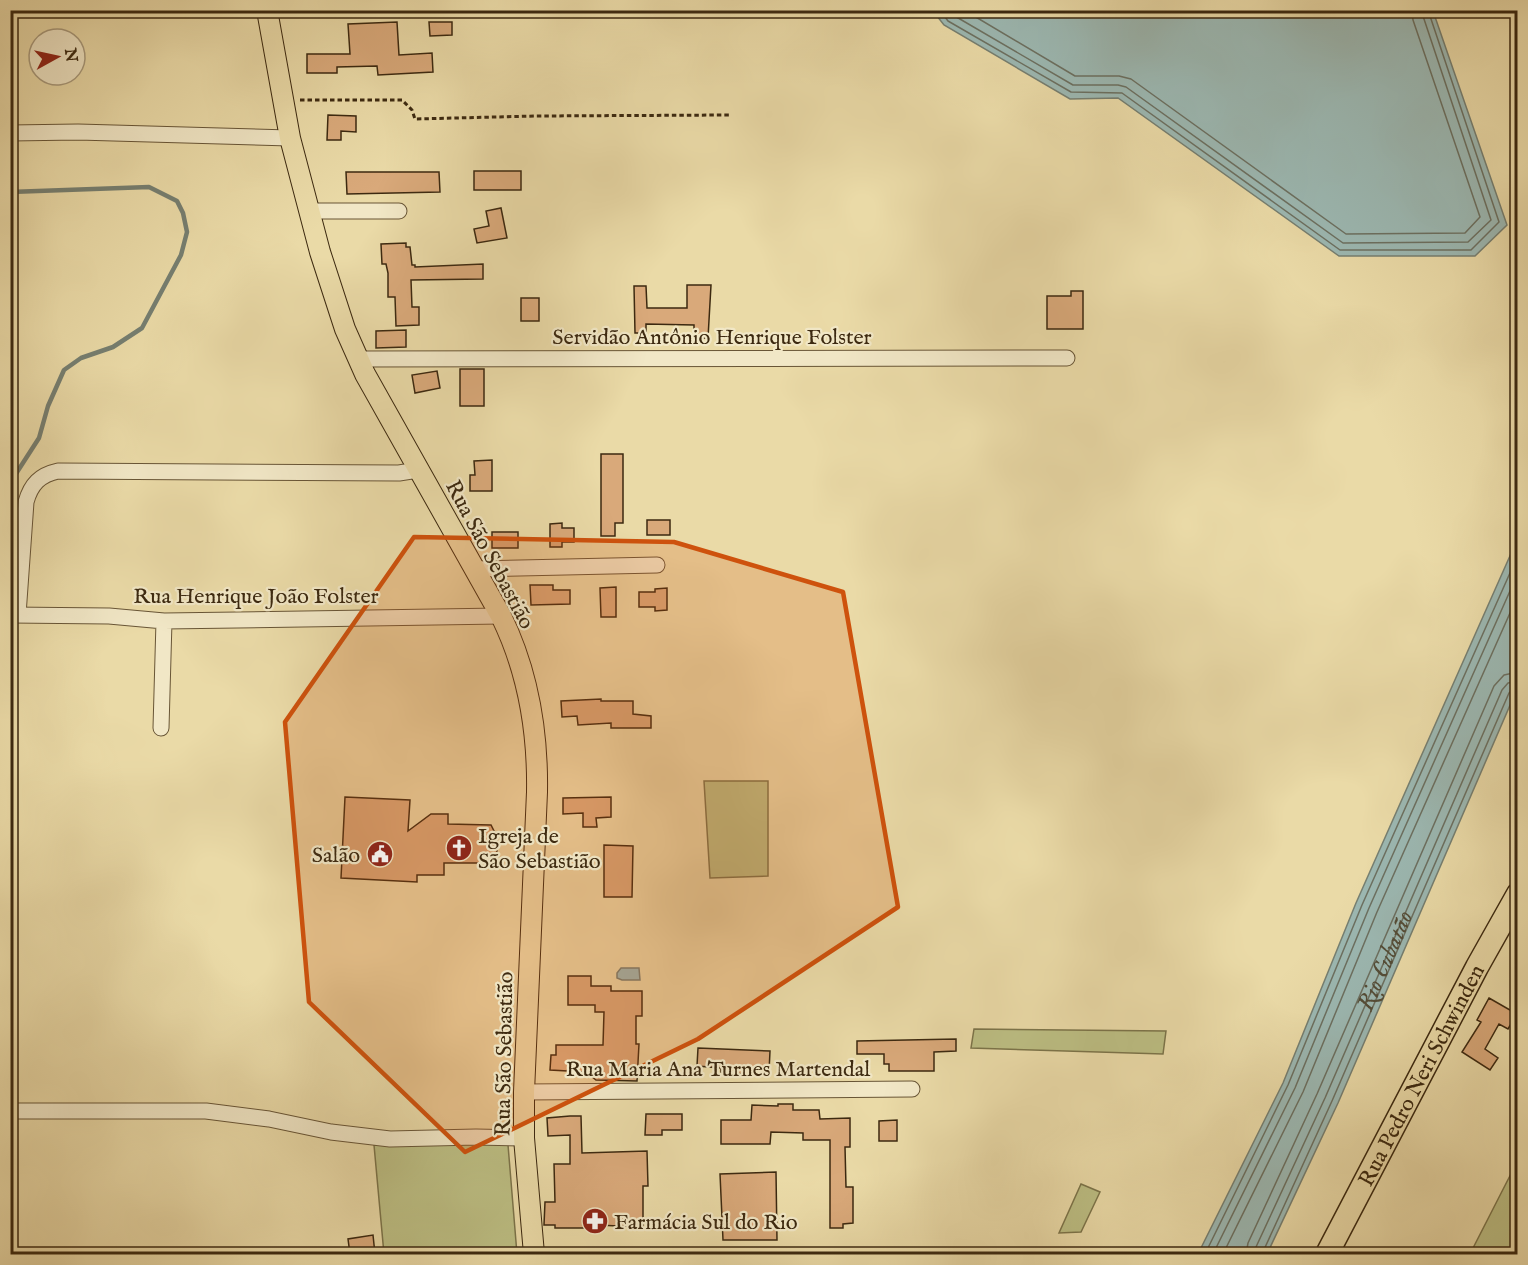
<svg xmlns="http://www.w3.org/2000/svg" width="1528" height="1265" font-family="'IM FELL English',serif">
	<rect width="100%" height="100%" fill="#eadaa7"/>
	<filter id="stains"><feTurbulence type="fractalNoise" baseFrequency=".00333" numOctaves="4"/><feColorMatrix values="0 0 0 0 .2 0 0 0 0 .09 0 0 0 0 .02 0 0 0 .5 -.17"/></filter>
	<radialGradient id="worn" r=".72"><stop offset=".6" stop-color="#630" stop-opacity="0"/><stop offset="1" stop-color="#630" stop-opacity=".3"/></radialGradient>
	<path fill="#bcbe83" stroke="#7c744a" stroke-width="1.5" d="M704,781H768V876L710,878Z
		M974,1029L1166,1031L1163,1054L971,1048Z
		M468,1143L508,1145L517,1254H384L374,1145Z
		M1517,1162V1254H1470Z
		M1081,1184L1100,1192L1081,1232L1059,1233Z"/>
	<path fill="#9cb8b2" stroke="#767f71" stroke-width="1.5" d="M933,11H1433L1507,225L1475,256H1339L1118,98L1070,99L944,25Z
		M1517,540V689L1338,1103L1267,1254H1198L1283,1083L1356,903Z
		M621,968H639L640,980H622L617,978V973Z"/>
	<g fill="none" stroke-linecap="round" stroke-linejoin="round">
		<g stroke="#6c7061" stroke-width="1.5">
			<path d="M940,10L948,21L1071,92L1122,93L1340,250H1471L1499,222L1428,10"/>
			<path d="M950,10L953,15L1073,85H1118L1126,87L1343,243L1468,242L1491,220L1421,10"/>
			<path d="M964,10L1075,76H1119L1131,79L1346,234L1465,233L1480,217L1413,20L1412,10"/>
			<path d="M1205,1254L1288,1085L1362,905L1518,555"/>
			<path d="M1213,1254L1295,1088L1369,908L1518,573"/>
			<path d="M1223,1254L1303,1092L1377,912L1518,595"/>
			<path d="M1246,1254L1248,1243L1317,1094L1494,686L1504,675L1518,672"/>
			<path id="s1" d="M1255,1254L1256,1247L1325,1098L1502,690L1508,683L1518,681"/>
			<path d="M1262,1254L1332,1101L1509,693L1512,690L1518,689"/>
		</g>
		<path stroke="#767f71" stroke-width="4.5" d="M10,192L149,187L177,201L183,213L187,232L181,255L142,328L113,347L81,358L64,370L48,406L39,438L10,483"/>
	</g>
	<path fill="#d9a97a" stroke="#3c2910" stroke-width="1.5" d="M397,22L399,55L432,53L433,72L378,75L377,66L337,67V73H307V54H350L348,24Z
		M429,22H452V35L430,36Z
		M328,115L356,116V132L341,131V140H327Z
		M474,171H521V190H474Z
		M346,172H439L440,192L347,194Z
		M501,208L507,238L477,243L474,229L489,226L486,211Z
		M406,243V247H410L412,265H415V267L483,264V279L411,280L412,307H419V325L396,326L395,297H388V273L386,264H382L381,244Z
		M687,285H711L708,338H694V325L646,324V333H635L634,286H646L647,308H687Z
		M1071,291H1083V329H1047V296H1071Z
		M521,298H539V321H521Z
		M406,330V347L376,348V331Z
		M460,369H484V406H460Z
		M437,371L440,388L415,393L412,375Z
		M601,454H623V523H615V536H601Z
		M492,460V491H470V475H475L474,461Z
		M647,520H670V535H647Z
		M562,523V528H574V542H562V547H550V524Z
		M492,532H518V548H492Z
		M530,585H553V590H570V604L531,605Z
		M616,587V617H601L600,588Z
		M667,588V610L655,611V607H639V592H655V589Z
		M601,699V701H633V714L651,716V728H611V723L578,725L577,716L562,717L561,701Z
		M345,797L410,800L408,831L431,814H448V824L491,825L497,837V852L489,863H444V875H417V882L341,878Z
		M611,797V817L596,818L597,827H583V813L563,814V798Z
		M604,845L633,846L632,897H604Z
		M568,976H591V986H611V991H642V1016H636V1044H639L637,1081L596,1080L586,1072L550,1070L551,1055H556V1045H603L604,1012H595V1005H568Z
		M1489,998L1517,1014L1508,1029L1499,1024L1485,1049L1498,1058L1490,1070L1462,1052L1481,1022L1477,1020Z
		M956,1039V1051L934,1052V1071H889V1064H884V1054H857V1041Z
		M698,1048L770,1051L769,1072L744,1070V1074L721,1072V1068L697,1066Z
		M778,1104H793V1110H819L820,1119L850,1118V1147H845L846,1187H853V1223L843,1224V1228H830V1140H803V1133L771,1132L770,1144H721V1120H751L752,1105L778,1106Z
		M646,1114H682V1130H662V1135H645Z
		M570,1116H581L582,1153L647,1151L648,1186H643V1227L596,1225V1228H555V1225H544L545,1202H555L554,1164H570V1135L548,1136L547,1118Z
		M897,1120V1141H879V1121Z
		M776,1172L777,1240H723L720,1174Z
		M373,1235L375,1254H350L348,1239Z"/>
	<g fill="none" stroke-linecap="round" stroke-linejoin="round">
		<defs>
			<path id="minor" d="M10,133L78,132L290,138
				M309,211H399
				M358,359L1067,358
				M474,569L657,565
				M10,615L109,616L164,621L501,616
				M18,615L26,502C31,484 40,475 58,471L399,473L418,470
				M161,728L164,621
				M524,1092L912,1089
				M10,1111H206L269,1119L331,1132L390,1139L476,1137L524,1138"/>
			<path id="major" d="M267,10L290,138L320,252L345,329L365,374L501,616C528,671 538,731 537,792L524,1092V1138L534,1254"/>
			<g id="highway">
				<path id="s2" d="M1327,1254L1477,967L1518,894"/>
			</g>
		</defs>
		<use href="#minor" stroke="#685536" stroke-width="17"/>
		<use href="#major" stroke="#3c2910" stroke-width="22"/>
		<use href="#highway" stroke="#3c2910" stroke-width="25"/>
		<path stroke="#3c2910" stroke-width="3" stroke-dasharray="4.5 3" stroke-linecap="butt" d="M633,10L639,16
			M300,100H402L412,110L415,119L535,116L730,115"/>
		<use href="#minor" stroke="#f1e7c6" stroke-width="15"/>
		<use href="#major" stroke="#eadaa7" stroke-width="20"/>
		<use href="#highway" stroke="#eadaa7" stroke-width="22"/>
	</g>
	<path fill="#ce520d" fill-opacity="0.2" stroke="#ce520d" stroke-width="4.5" stroke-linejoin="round" d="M414,537L674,542L843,592L898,907L698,1039L465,1152L309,1002L285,722Z"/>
	<defs>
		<symbol id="church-disc" viewBox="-11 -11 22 22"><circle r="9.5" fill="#8f2418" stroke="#f1e7c6"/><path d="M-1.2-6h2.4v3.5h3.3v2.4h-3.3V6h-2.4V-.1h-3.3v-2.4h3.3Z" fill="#fff"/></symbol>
		<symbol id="civic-disc" viewBox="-11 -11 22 22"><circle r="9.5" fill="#8f2418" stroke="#f1e7c6"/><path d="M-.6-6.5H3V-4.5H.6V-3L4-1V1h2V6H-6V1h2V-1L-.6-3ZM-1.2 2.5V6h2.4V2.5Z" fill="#fff"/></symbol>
		<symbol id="pharmacy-disc" viewBox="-11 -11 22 22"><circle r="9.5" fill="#8f2418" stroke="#f1e7c6"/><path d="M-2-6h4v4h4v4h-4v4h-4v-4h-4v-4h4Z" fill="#fff"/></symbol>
	</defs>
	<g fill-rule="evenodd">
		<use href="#church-disc" x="444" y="833" width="30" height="30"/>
		<use href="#civic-disc" x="365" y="839" width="30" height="30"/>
		<use href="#pharmacy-disc" x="580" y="1206" width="30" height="30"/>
	</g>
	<g text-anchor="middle" stroke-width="4.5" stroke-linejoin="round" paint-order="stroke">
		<g font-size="22" fill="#3c2910" stroke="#f1e7c6">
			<text x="712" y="344">Servidão Antônio Henrique Folster</text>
			<text transform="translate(491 554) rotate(62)" y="8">Rua São Sebastião</text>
			<text x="256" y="603">Rua Henrique João Folster</text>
			<text transform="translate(503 1054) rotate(-89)" y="8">Rua São Sebastião</text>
			<text x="718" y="1076">Rua Maria Ana Turnes Martendal</text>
			<text dy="8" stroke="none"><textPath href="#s2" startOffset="202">Rua Pedro Neri Schwinden</textPath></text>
		</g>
		<g font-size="22" fill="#3c2910" stroke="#f1e7c6" text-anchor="start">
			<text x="478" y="843">Igreja de<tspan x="478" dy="25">São Sebastião</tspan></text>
			<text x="360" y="862" text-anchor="end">Salão</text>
			<text x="614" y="1229">Farmácia Sul do Rio</text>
		</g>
		<g font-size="24" font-style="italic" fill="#544d38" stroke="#f1e7c6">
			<text dy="8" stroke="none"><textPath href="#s1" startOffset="321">Rio Cubatão</textPath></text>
		</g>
	</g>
	<rect width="1528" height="1265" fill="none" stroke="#eadaa7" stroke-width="36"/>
	<rect x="12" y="12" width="1504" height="1241" fill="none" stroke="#3c2910" stroke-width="3"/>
	<rect x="18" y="18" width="1492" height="1229" fill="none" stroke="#3c2910" stroke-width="1.5"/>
	<g transform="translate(57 57) rotate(82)"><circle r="28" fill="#f1e7c6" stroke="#a99b7d" stroke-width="1.5"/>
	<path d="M0-4.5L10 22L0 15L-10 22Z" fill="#8f2418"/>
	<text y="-9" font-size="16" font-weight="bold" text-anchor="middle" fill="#3c2910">N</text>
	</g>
	<rect width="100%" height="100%" filter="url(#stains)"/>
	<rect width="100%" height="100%" fill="url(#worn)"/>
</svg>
